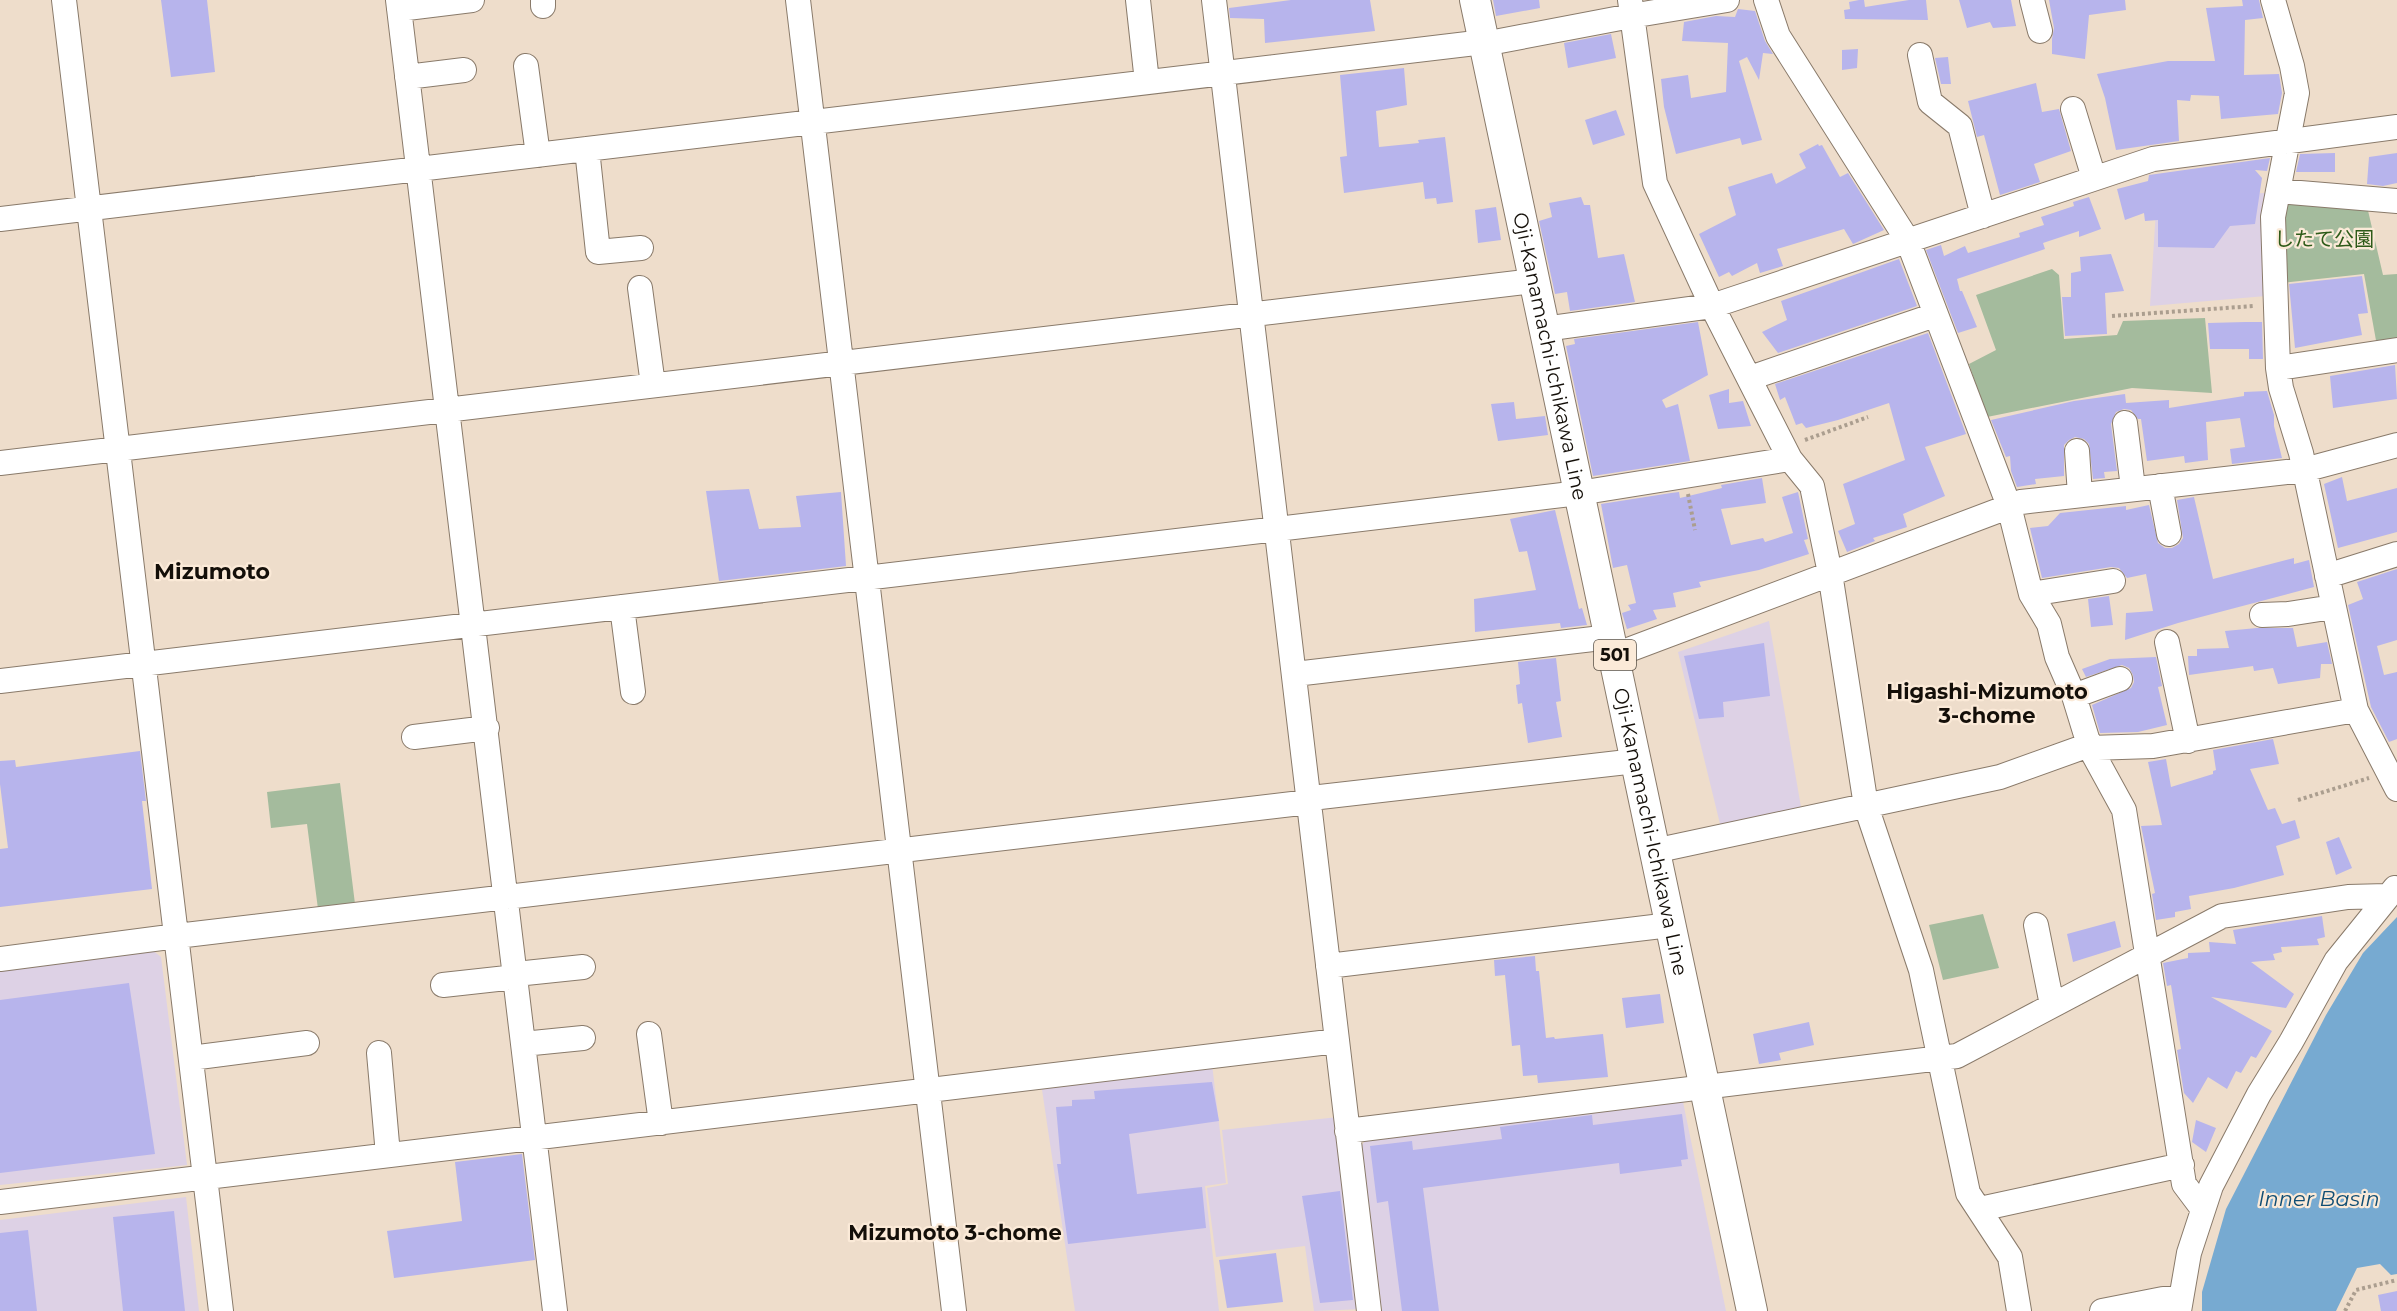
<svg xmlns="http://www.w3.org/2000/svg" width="2397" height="1311" font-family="Montserrat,'Noto Sans JP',sans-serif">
	<rect width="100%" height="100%" fill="#eeddcb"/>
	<path fill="#ddd1e5" d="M2269,193L2266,296L2150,306L2156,209L2214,194Z
		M1769,621L1802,813L1721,828L1678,652Z
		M151,949L161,957L187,1165L0,1185V968Z
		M1212,1064L1226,1183L1205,1186L1219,1311H1075L1041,1083Z
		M1682,1097L1726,1311H1382L1362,1145L1369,1136Z
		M1338,1117L1364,1309L1314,1311L1305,1246L1216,1257L1207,1188L1228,1184L1222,1130Z
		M186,1197L199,1311H0V1220Z"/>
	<path fill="#a4bb9d" d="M2282,197L2366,202L2383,275L2397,274V343L2377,346L2364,274L2281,283Z
		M2052,269L2059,275L2064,339L2117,335L2123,321L2205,318L2212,393L2132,388L1987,417L1969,364L1996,350L1976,295Z
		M340,783L355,904L318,909L307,824L271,828L267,792Z
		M1983,914L1999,968L1943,980L1929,925Z"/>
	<path fill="#77aad1" d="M2397,917V1274L2391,1275L2380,1264L2357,1268L2336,1311H2202V1292L2226,1209L2326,1015L2363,953Z"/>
	<path fill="#b7b4ec" d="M161,0H207L215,72L171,77Z
		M1291,0H1370L1375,31L1265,43L1264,19L1230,18L1229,8Z
		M1493,0H1539L1540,8L1496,16Z
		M1859,0H1864L1865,7L1909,0H1926L1928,20L1845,19L1844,10L1850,9L1849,2Z
		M1959,0H2011L2016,26L1993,28L1990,22L1967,28Z
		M2049,0H2125L2126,10L2089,15L2085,59L2052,54V39L2054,28Z
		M2242,0H2259L2263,18L2245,20L2244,75L2279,74L2282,93L2278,114L2221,119L2219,96L2191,95L2190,101L2177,100L2179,141L2116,150L2105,98L2097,74L2168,61H2215L2206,8L2243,6Z
		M1738,9L1755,11L1765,41L1773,54L1763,53L1759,80L1747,57L1739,61L1762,140L1742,145L1740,138L1676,154L1664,107L1661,79L1688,75L1691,98L1726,92L1728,43L1682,41L1684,22L1716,16L1735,17Z
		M1611,34L1616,58L1568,68L1564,43Z
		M1858,49L1857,68L1842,70V50Z
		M1948,57L1951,84H1941L1935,58Z
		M1404,68L1407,105L1376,111L1379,147L1419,143L1418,140L1445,137L1453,202L1437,204L1436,198L1425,199L1423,182L1344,193L1340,157L1347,156L1340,75Z
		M2036,83L2042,112L2059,109L2071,151L2034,164L2040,182L2000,195L1984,135L1977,137L1968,101Z
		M1616,110L1625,135L1593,145L1585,120Z
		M1818,144L1819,146L1822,145L1840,177L1848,173L1884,230L1853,244L1844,229L1777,249L1783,266L1760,273L1757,263L1732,276L1729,272L1719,277L1699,234L1736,215L1728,187L1772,173L1776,184L1806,168L1799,154Z
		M2335,153V172H2296L2300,154Z
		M2397,153V183L2383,186L2367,184L2369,157Z
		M2270,158L2267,171L2255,170L2262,178L2255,224L2230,226L2214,248L2158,247V220L2145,221L2144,213L2125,220L2117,189L2148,181L2149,175Z
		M1581,197L1584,205H1590L1598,258L1624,254L1635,302L1570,311L1567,292L1555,294L1539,221L1552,217L1549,203Z
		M2089,197L2101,229L2079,237V231L2043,243L2045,249L1957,279L1960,291H1962L1977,327L1958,333L1926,250L1941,245L1944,256L1965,246L1968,253L2020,237L2019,233L2044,225L2041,217L2074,206L2073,202Z
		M1496,207L1501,240L1478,243L1475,210Z
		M2111,254L2124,291L2105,293L2107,334L2065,336L2062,297H2071V273L2081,271L2080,257Z
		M1899,259L1917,306L1778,353L1762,332L1787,320L1781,301Z
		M2362,276L2368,313L2358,314L2362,335L2295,348L2289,284Z
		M1698,322L1708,375L1662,400L1666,408L1678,404L1690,461L1593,476L1566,346L1575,344L1574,339Z
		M2246,322H2262L2263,359H2249V349H2210L2208,323Z
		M1928,333L1966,434L1925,447L1945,496L1903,514L1907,527L1873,538L1875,541L1847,552L1838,531L1855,524L1843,484L1905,460L1889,403L1838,420L1806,428L1802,423L1796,425L1785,397L1780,400L1775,384Z
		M2395,365L2397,399L2333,408L2330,376Z
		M1729,389V403L1743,401L1751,426L1718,429L1709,395Z
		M2267,391L2274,415V426L2282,458L2232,464L2230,449L2245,447L2240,418L2206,422L2208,460L2185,463L2184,456L2147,461L2141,419H2138L2131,410L2124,409L2116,412L2111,424L2117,471L2104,472L2105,478L2093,479L2089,444L2084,439L2075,437L2069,440L2064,445V476L2035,479L2036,484L2017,487L2011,471L2010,456L2006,457L1991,420L2074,401L2125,394L2126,403L2169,400V408L2244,396V392Z
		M1514,402L1516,419L1545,416L1548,435L1498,441L1491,404Z
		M2342,477L2347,501L2397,488V532L2338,548L2324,484Z
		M1762,478L1766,503L1721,509L1731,545L1763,538L1765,542L1793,533L1782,497L1798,492L1808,539L1804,540L1809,554L1759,570L1699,582L1701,587L1673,593L1676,607L1653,610L1657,619L1627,629L1622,613L1631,610L1628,605L1636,603L1627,565L1613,568L1601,504L1671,493L1679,492L1680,498L1722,488L1721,485Z
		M749,489L759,529L801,527L796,496L841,492L846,566L719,581L706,491Z
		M2194,497L2213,579L2294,558V564L2309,560L2314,587L2178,623L2125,640L2126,613L2153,611L2146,574L2127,578L2119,568L2111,567L2042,578L2030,528L2048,526L2060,513L2126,506V510L2149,505L2158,543L2165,548H2172L2179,544L2183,538L2177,500Z
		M1555,510L1579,609L1582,608L1587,625L1561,628L1560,623L1475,632L1474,599L1536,590L1527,551L1519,552L1510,519Z
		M2397,569V640L2377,646L2384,675L2397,672V739L2389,742L2371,707L2348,605L2363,599L2357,582Z
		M2109,596L2113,625L2091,627L2088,599Z
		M2257,628H2293L2297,647L2327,642L2332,664H2321L2320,678L2278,684L2273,668L2254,671L2253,666L2189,675L2188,656H2197V649L2229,648L2225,631Z
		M1764,643L1770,696L1723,702L1724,717L1699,719L1684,656Z
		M2156,657L2162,686L2158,687L2167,725L2138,732L2100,733L2092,705L2131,688L2134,682L2133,675L2129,668L2122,665L2086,677L2082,669L2110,659Z
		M1556,658L1561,701L1556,702L1562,737L1528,743L1522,703L1518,704L1516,685L1520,684L1518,662Z
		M2273,739L2279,764L2250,769L2268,810L2275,808L2282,824L2295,820L2300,838L2276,846L2284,875L2234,888L2189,896L2191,909L2175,912V917L2156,920L2152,894L2155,893L2141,826L2162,825L2148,762L2166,759L2171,787L2213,774V771L2216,770L2213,750Z
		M140,751L146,801H142L152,889L0,907V849L8,848L0,784V761L15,760L16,767Z
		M2339,837L2352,868L2336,875L2326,842Z
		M2322,916L2325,937L2317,939L2319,945L2281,947L2282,952L2273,954L2275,960L2251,962L2294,994L2286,1008L2211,997L2272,1031L2256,1058L2251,1056L2241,1073L2236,1071L2227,1089L2208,1077L2193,1103L2184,1093L2177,1050L2181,1049L2171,985L2167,986L2163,963L2188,958V953L2210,952L2209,942L2236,944L2233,930Z
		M2115,921L2121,947L2073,962L2067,934Z
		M1535,956L1536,971H1539L1546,1038L1554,1037L1555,1039L1603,1034L1608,1077L1538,1083L1537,1075L1523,1076L1520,1045L1512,1046L1505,975L1495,976L1494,960Z
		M129,983L155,1154L0,1173V1000Z
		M1660,994L1664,1023L1626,1028L1622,998Z
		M1809,1022L1814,1045L1779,1053L1781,1060L1759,1064L1753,1034Z
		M1212,1082L1219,1121L1129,1134L1137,1194L1202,1187L1206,1228L1068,1244L1057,1164H1061L1056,1107L1072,1106V1100L1095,1099L1094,1091Z
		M1682,1114L1688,1159L1681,1160L1682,1166L1620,1174L1619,1163L1423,1188L1439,1311H1402L1388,1201L1377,1203L1370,1146L1412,1141L1413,1150L1502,1139L1500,1127L1592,1115L1593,1125Z
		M2196,1120L2216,1128L2206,1152L2192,1142Z
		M522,1154L535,1260L394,1278L387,1231L462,1221L455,1162Z
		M1340,1191L1353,1300L1320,1303L1302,1196Z
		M174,1211L185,1311H123L113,1217Z
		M28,1230L37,1311H0V1233Z
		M1276,1253L1283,1302L1227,1308L1219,1260Z
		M2397,1291V1311H2381L2378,1295Z"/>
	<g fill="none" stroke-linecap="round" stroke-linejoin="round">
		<defs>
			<path id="minor" d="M64,0L221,1311
				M398,0L555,1311
				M543,0V6
				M798,0L954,1311
				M1138,0L1147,82
				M1214,0L1369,1311
				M1630,0L1655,183L1712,306L1790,459L1812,486L1830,573L1866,806L1921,970L1968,1193L2010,1257L2019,1311
				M1766,0L1778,36L1908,241L2009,506L2031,594L2049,624L2057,657L2074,696L2090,748L2124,810L2184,1184L2202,1208
				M2032,0L2040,31
				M2273,0L2292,66L2297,93L2273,217L2278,368L2281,388L2301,453L2356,710L2397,789
				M399,9L472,0
				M1484,44L1631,16L1727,0
				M1920,55L1930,102L1960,126L1983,216
				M526,66L538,155
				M407,77L464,70
				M2073,109L2094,178
				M587,149L598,252L641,248
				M2278,191L2397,201
				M0,219L1484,42
				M640,288L653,385
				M1544,329L1712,306L2153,159L2397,127
				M2278,368L2397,350
				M1750,378L1935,315
				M2125,423L2133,488
				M2077,451L2080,495
				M0,463L1533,281
				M2160,486L2169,534
				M2327,576L2397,554
				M2031,594L2113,581
				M622,607L633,692
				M2262,615L2288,614L2333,607
				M2167,642L2188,741
				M1615,655L2021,502L2304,470L2397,445
				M1295,674L1610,637
				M0,681L1579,493L1790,459
				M2074,696L2120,679
				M414,737L487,728
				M2090,748L2153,746L2356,710
				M1654,851L2000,777L2089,745
				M2036,925L2052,1005
				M0,959L177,936L1309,802L1320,797L1636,761
				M1328,966L1670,925
				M516,974L583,967
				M443,985L516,977
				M649,1034L661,1123
				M523,1044L583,1038
				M379,1053L388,1155
				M191,1058L307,1043
				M1347,1131L1957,1056L2222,916L2348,897L2387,896
				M0,1202L1337,1041
				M1980,1209L2182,1165
				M2102,1311L2163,1299H2181
				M2179,1311L2189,1253L2211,1186L2259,1094L2291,1042L2336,961L2395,888"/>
			<g id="major">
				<path id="s1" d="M1475,0L1752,1311"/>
			</g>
		</defs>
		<use href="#minor" stroke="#897a6a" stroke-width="26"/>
		<use href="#major" stroke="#897a6a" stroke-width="32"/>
		<path stroke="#ab9e8f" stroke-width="4" stroke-dasharray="3 3" stroke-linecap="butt" d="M2112,316L2254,306
			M1805,440L1868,417
			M1688,494L1695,530
			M2298,800L2369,778
			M2345,1311L2356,1290L2397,1280"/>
		<use href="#minor" stroke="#fff" stroke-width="24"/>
		<use href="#major" stroke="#fff" stroke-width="30"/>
	</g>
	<g text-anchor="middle" stroke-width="4.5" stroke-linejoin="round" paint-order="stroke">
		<rect fill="#fbead8" stroke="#595147" stroke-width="1.5" x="1594" y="640" width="42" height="30" rx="4.5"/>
		<g font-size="18" font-weight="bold" fill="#140f09">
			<text x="1615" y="661">501</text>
		</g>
		<g font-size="20" fill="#2e5b19" stroke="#fbead8">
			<text x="2324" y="246">したて公園</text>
		</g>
		<g font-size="20" fill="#140f09" stroke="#fbead8">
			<text dy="7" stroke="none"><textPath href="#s1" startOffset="364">Oji-Kanamachi-Ichikawa Line</textPath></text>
			<text dy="7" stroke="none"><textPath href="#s1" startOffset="850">Oji-Kanamachi-Ichikawa Line</textPath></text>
		</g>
		<g font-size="21" font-weight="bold" fill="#140f09" stroke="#fbead8">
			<text x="1987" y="699">Higashi-Mizumoto<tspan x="1987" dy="24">3-chome</tspan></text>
			<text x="955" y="1240">Mizumoto 3-chome</text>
		</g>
		<g font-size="21" font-style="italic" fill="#114e74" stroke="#fbead8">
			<text x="2319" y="1206">Inner Basin</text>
		</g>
		<g font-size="22" font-weight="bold" fill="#140f09" stroke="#fbead8">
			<text x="212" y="579">Mizumoto</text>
		</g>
	</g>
</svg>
